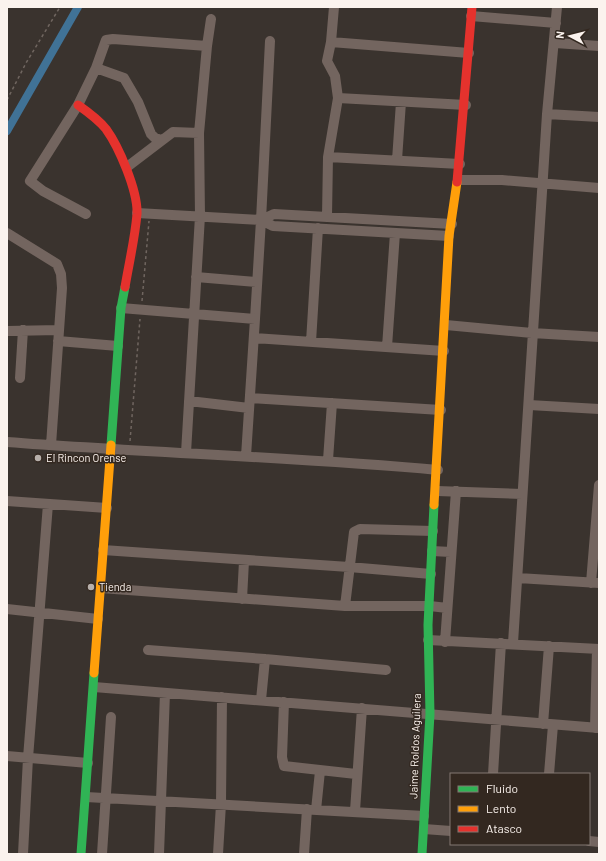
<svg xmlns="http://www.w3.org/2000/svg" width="606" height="861" font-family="Barlow,sans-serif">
	<rect width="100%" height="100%" fill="#3a332e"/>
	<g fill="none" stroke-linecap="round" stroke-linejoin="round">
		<path stroke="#407296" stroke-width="8" d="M7,131L78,7"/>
		<path stroke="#706660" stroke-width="1.5" stroke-dasharray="3 3" stroke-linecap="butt" d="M7,100L26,63L60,7
			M142,301L149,221
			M130,441L140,319"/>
		<path stroke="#73655f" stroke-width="10" d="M471,16L556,23
			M331,42L469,53
			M555,43L599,46
			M96,68L124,78L138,102L151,134L155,138L162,140
			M338,98L466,105
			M547,114L599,117
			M328,157L460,164
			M397,160L401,102
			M127,167L173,132L199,133
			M459,180H502L599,188
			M137,213L261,220L255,319
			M86,214L43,191L30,181L78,105L96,68L106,40L113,39L207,46
			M327,216L328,157L338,98L335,76L327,61L331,42L334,7
			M261,220L270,41
			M7,233L57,264L61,274L62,288L51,445
			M449,236L273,226L261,220L274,214L452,224
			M196,277L257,282
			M121,308L255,319L246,456
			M446,325L532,333L599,337
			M7,331L59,330
			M254,338L444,351
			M58,341L118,346
			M311,342L318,228
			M387,347L395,233
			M20,378L23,330
			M250,398L441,410
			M189,401L249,408
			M529,405L599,409
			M7,442C150,453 294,457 438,470
			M186,453L200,216L199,133L207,46L211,19
			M328,460L332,403
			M437,491L522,494
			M7,501L107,508
			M103,550L349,567L431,574
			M432,551L451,552
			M518,578L599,583
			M591,583L599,485
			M101,588L345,606H430L447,608
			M242,599L244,561
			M345,606L354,532L360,529L433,531
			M7,609L98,619
			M428,640L599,649
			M445,642L456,491
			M513,643L547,114L557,7
			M148,650L265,659L386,670
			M94,687L599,728
			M261,700L265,659
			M284,702L282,757L284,766L356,774
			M543,724L549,646
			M595,728L597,649
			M7,756L88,763
			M493,774L501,643
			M549,774L553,725
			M86,797L424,816
			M316,810L320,771
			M355,811L362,708
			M424,829L451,831
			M589,841L599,842
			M23,854L28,758L48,504
			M102,854L111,717
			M159,854L165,693
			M218,854L221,804L222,697
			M304,854L307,809"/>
		<path stroke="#30b455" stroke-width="9" d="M111,445L121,308L125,287
			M81,854L94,673
			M422,854L430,714L428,625L434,505"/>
		<path stroke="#ff9f0a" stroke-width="9" d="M434,505L449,236L457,182
			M94,673L111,445"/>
		<path stroke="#e5322d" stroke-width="9" d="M78,105C88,112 98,119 106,129C119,147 138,191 137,214C135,238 129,263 125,287
			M457,182L472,7"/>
	</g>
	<g fill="#b7b0ab" stroke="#332820" stroke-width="1.5">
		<circle cx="38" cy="458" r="4"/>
		<circle cx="91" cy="587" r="4"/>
	</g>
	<g text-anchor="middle" stroke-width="3" stroke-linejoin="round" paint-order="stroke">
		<g font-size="11" fill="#fbf3ee" stroke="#332820" text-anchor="start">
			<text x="46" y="462">El Rincon Orense</text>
			<text x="99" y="591">Tienda</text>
		</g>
		<g font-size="11" fill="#fbf3ee" stroke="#332820">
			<text transform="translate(415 746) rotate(-88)" y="4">Jaime Roldos Aguilera</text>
		</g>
	</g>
	<rect width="606" height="861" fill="none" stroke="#fbf3ee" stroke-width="16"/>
	<rect x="450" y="773" width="140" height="72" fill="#332820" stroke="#837972"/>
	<rect x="458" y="786" width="20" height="6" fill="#30b455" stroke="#837972"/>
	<text x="486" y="793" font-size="12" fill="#fbf3ee">Fluido</text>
	<rect x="458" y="806" width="20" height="6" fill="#ff9f0a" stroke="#837972"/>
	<text x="486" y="813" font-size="12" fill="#fbf3ee">Lento</text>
	<rect x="458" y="826" width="20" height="6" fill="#e5322d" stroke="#837972"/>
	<text x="486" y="833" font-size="12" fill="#fbf3ee">Atasco</text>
	<g transform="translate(570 36) rotate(277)" stroke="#332820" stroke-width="3" paint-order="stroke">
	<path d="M0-3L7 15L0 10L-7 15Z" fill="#fbf3ee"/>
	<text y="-6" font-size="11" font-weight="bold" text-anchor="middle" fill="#fbf3ee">N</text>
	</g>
</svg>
